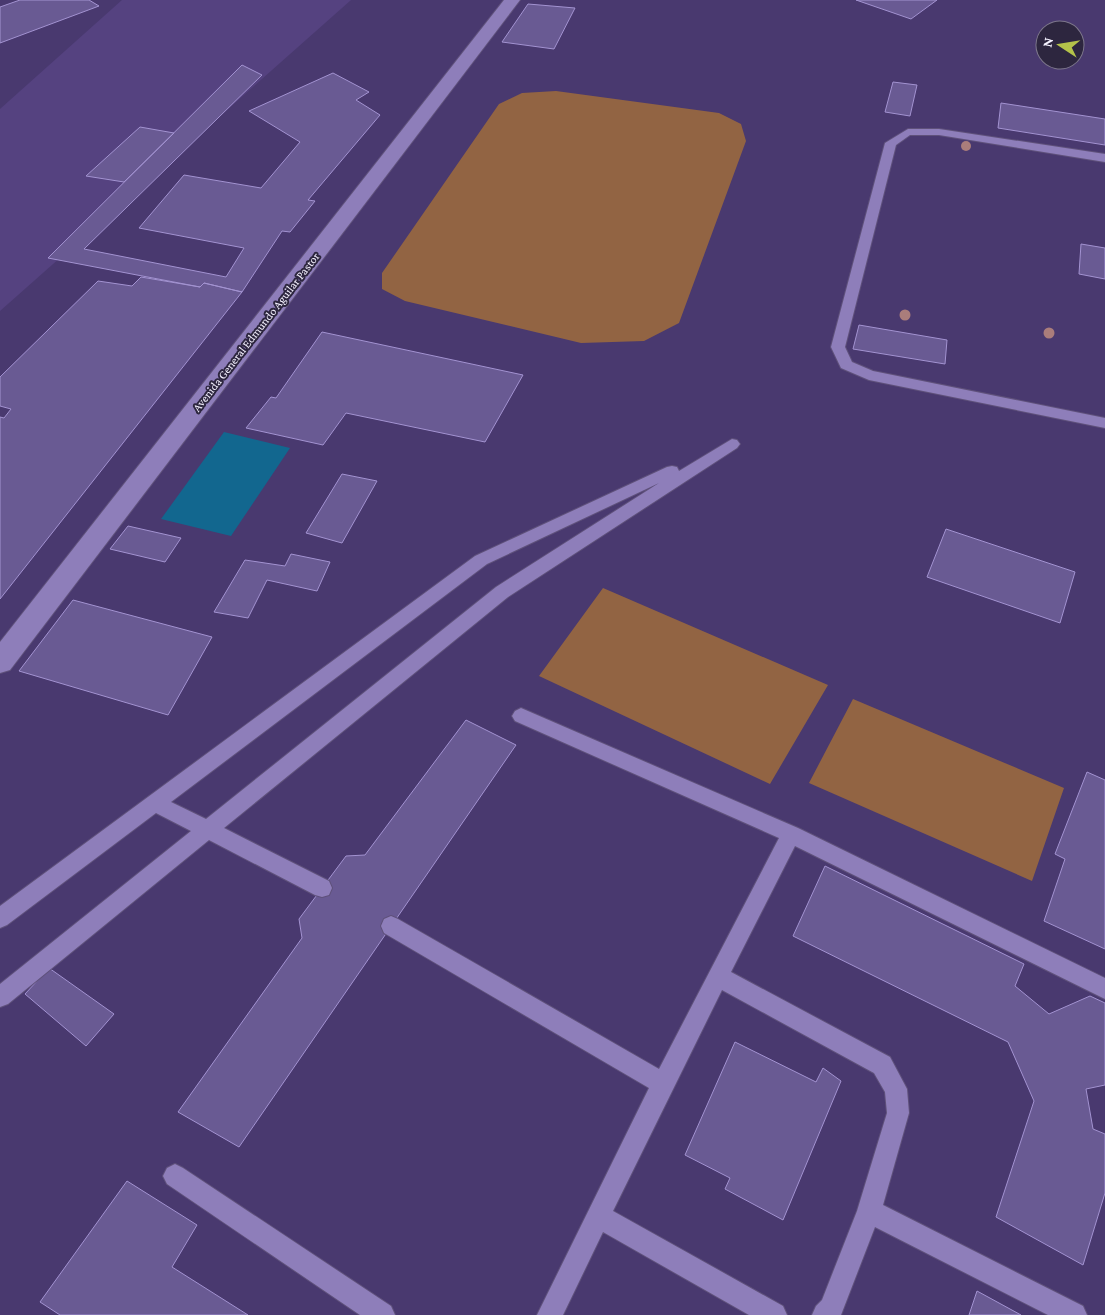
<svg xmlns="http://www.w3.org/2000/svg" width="1105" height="1315" font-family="'Crimson Pro',serif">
	<rect width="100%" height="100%" fill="#49396f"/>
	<path fill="#554280" d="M122,0H351L0,311V109Z"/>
	<path fill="#926443" d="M556,91L719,113L741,124L746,141L679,323L644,341L581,343L405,301L382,289V273L499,104L522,93Z
		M603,588L828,685L770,784L539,676Z
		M853,699L1064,788L1032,881L809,783Z"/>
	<path fill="#12678f" d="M224,432L290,448L231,536L161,519Z"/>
	<path fill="#695a93" stroke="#a393d1" d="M20,0H89L99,6L0,43V7Z
		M856,0H937L911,19Z
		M528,4L575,8L554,49L502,42Z
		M242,65L262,75L84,249L226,277L244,248L139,228L184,175L261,188L300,142L249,111L333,73L369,92L356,100L380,115L308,200L315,201L290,232L282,231L242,292L204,283L200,287L48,258Z
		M893,82L917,85L910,116L885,112Z
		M1001,103L1105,119V145L998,128Z
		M140,127L174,133L124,182L86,176Z
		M1081,244L1105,248V279L1079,274Z
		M141,277L200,287L204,283L242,292L0,599V417L4,418L11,409L0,406V377L98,281L132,286Z
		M859,325L947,340L945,364L853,349Z
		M322,332L523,375L485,442L346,413L323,445L246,428L271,397L276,398Z
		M342,474L377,481L342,543L306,533Z
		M128,526L181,538L165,562L110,549Z
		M946,529L1075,572L1060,623L927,577Z
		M291,554L330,562L317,591L267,580L248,618L214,612L245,560L285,566Z
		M73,600L212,637L168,715L19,671Z
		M466,720L516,745L239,1147L178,1112L302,938L299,919L346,856L365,855Z
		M1087,772L1105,780V949L1044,921L1065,859L1055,854Z
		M825,866L1024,964L1015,986L1049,1014L1090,996L1105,1003V1085L1086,1089L1093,1129L1105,1134V1193L1083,1265L996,1217L1034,1101L1008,1042L793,936Z
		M49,968L114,1014L86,1046L25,994Z
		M735,1042L816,1082L823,1068L841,1081L783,1220L725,1189L730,1178L685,1155Z
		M127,1181L197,1225L172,1267L248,1315H60L40,1302Z
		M977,1291L1021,1315H969Z"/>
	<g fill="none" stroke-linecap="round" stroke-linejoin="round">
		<defs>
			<path id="lane" d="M908,129H939L1105,154V162L939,135H910L896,145L845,347L852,362L873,371L1105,418V428L869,380L841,368L831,347L885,143Z
				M732,439L737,440L740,444L737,448L508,597L224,828L329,881L332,888L329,895L322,897L315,895L209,840L8,1004L0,1007V984L191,831L156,813L7,925L0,928V906L475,556L667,467L672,466L677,467L679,471ZM659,483L496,587L206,819L171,802L487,564Z
				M521,708L798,828L1105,978V999L795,846L731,972L890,1057L907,1089L909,1113L883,1205L1083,1306L1087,1315H1048L875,1227L841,1315H812L816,1306L822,1300L857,1211L887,1113L885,1092L874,1073L722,990L613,1211L783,1306L787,1315H749L603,1232L563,1315H537L649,1088L384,933L381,926L384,919L391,916L398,919L659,1069L779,838L515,721L512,716L515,711Z
				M175,1164L183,1168L391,1306L395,1315H360L167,1184L163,1176L167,1168Z"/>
			<path id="secondary" d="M504,0H520L10,670L0,673V642Z"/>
		</defs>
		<use href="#lane" stroke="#5f517b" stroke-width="2"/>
		<use href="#secondary" stroke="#5f517b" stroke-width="2"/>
		<use href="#lane" fill="#8e7eba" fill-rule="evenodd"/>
		<use href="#secondary" fill="#8e7eba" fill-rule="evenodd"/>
	</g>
	<g fill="#aa7d7b">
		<circle cx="966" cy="146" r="5"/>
		<circle cx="905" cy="315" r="5.5"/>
		<circle cx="1049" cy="333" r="5.5"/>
	</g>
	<g text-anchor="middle" stroke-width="4" stroke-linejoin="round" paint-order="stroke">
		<g font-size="12" fill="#f4f1fe" stroke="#2d263f">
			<text transform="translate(256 332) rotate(-52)" y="4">Avenida General Edmundo Aguilar Pastor</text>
		</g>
	</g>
	<g transform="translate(1060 45) rotate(282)"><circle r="24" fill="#2d263f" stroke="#7d778b"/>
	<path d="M0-4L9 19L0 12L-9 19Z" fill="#b4c24a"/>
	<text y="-8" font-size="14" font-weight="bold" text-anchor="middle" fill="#f4f1fe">N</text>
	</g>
</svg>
